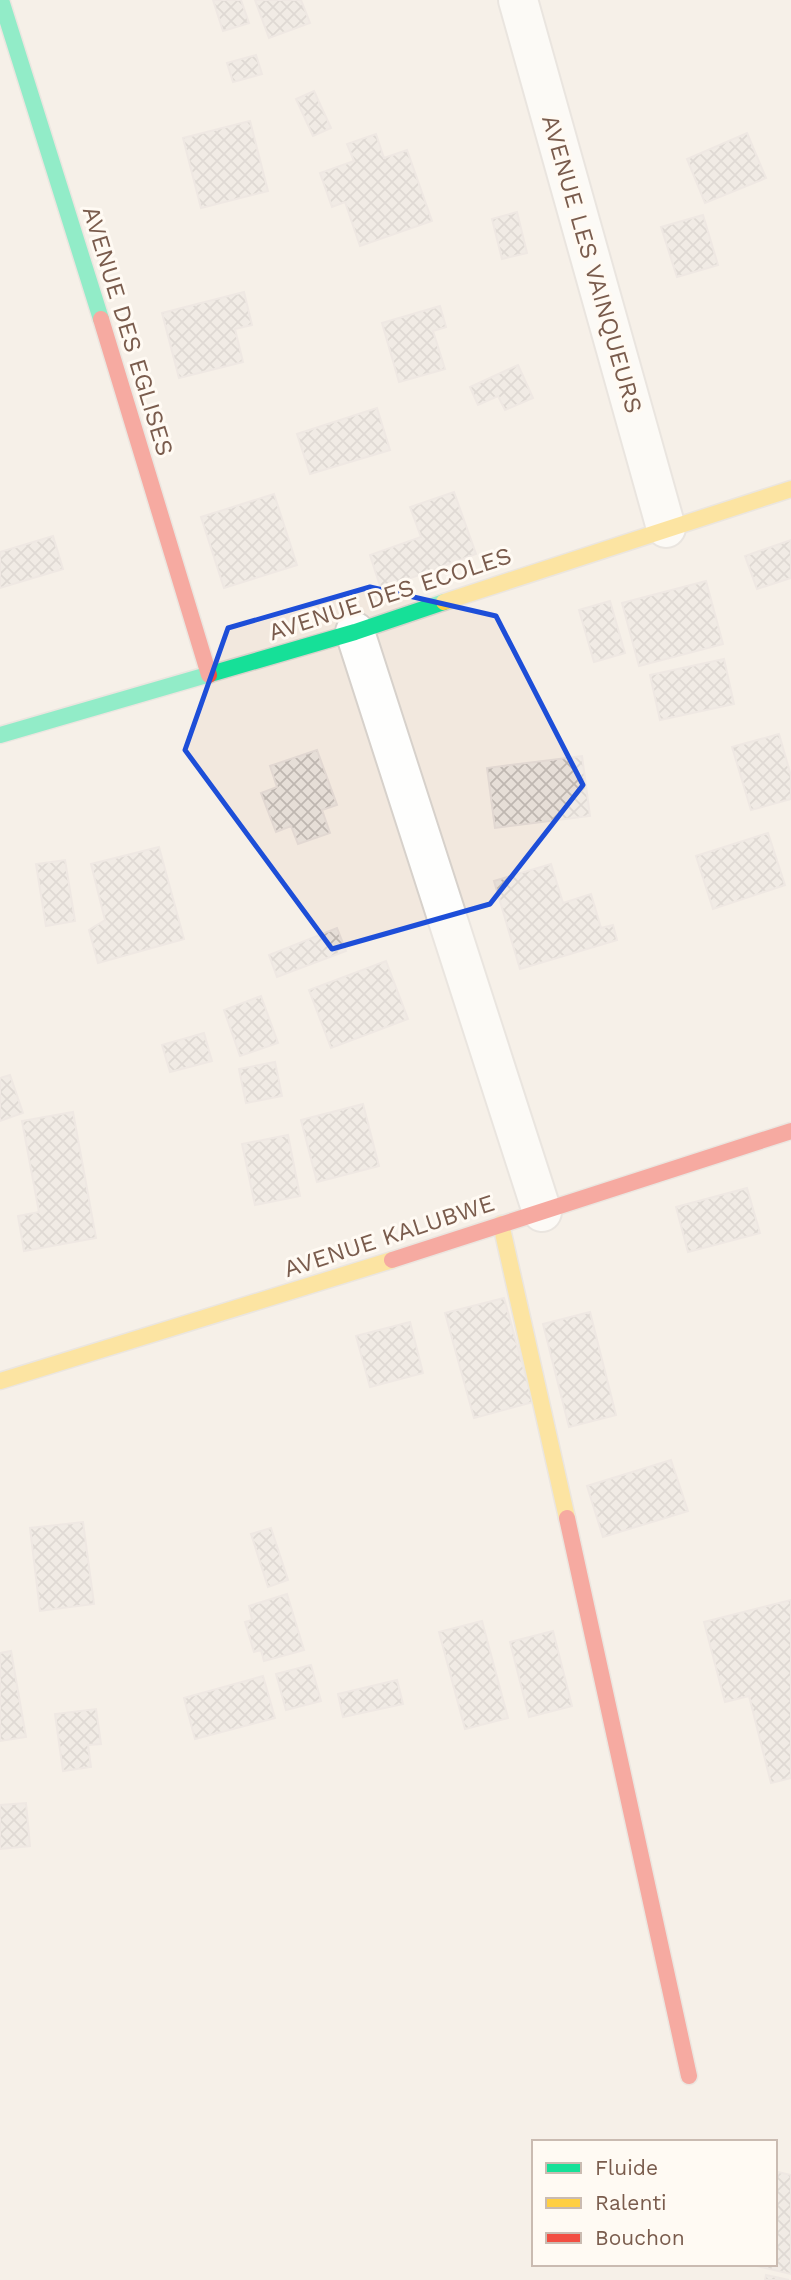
<svg xmlns="http://www.w3.org/2000/svg" width="791" height="2280" font-family="'Work Sans',sans-serif">
	<defs>
		<pattern id="building-cross-hatch" width="8" height="8" patternUnits="userSpaceOnUse" patternTransform="scale(1.75)"><rect width="8" height="8" fill="#e6ded7"/><path d="M0 0l8 8M0 8l8-8" fill="none" stroke="#bfb7b1"/></pattern>
	</defs>
	<rect width="100%" height="100%" fill="#f9f5f0"/>
	<path fill="#f2e8de" fill-rule="evenodd" d="M0,0H791V2280H0ZM534,2142H775V2264H534Z"/>
	<path fill="url(#building-cross-hatch)" stroke="#e2d8d2" stroke-width="2" d="M213,0H241L249,23L223,31Z
		M255,0H301L310,23L269,38Z
		M256,55L262,74L233,82L227,63Z
		M314,91L331,128L313,136L296,99Z
		M250,121L268,191L201,208L183,138Z
		M747,133L766,178L705,203L687,159Z
		M376,134L384,158L407,150L432,221L360,246L345,202L332,207L320,173L354,161L347,144Z
		M517,212L527,253L502,259L492,219Z
		M703,215L718,265L677,277L661,227Z
		M244,292L252,325L235,329L243,362L179,378L162,313Z
		M440,306L446,327L433,331L445,369L399,382L382,323Z
		M518,365L533,398L505,410L498,396L478,405L470,387Z
		M377,408L390,450L310,474L297,434Z
		M454,492L476,554L381,589L370,555L421,537L410,507Z
		M274,494L297,565L224,588L201,517Z
		M53,536L63,569L0,588V552Z
		M791,540V578L757,589L745,556Z
		M706,581L723,644L639,666L622,603Z
		M610,601L625,653L594,662L579,610Z
		M724,659L734,704L660,720L650,675Z
		M779,734L791,776V799L751,810L732,747Z
		M317,750L337,805L322,810L330,833L298,844L291,826L276,832L261,793L277,787L270,766Z
		M582,756L590,816L495,828L487,768Z
		M768,833L785,885L713,909L696,856Z
		M159,847L184,939L98,963L89,930L105,920L91,864Z
		M65,860L75,921L46,926L36,864Z
		M551,864L563,903L591,894L601,928L613,925L617,940L520,969L494,881Z
		M337,928L346,951L277,977L269,955Z
		M386,961L408,1019L331,1048L309,990Z
		M261,996L278,1043L240,1056L224,1010Z
		M204,1033L212,1061L170,1072L162,1045Z
		M275,1062L282,1096L246,1103L239,1069Z
		M10,1075L23,1113L0,1121V1078Z
		M363,1104L379,1166L317,1182L301,1120Z
		M73,1112L96,1238L24,1251L18,1216L39,1212L22,1121Z
		M288,1135L300,1196L255,1205L242,1144Z
		M747,1188L760,1233L688,1252L676,1207Z
		M504,1298L533,1402L474,1418L445,1313Z
		M590,1312L616,1415L569,1427L543,1324Z
		M410,1322L423,1373L370,1387L356,1336Z
		M671,1460L688,1511L603,1537L587,1486Z
		M83,1522L94,1604L40,1611L30,1528Z
		M271,1528L288,1580L268,1587L251,1534Z
		M287,1594L304,1650L264,1661L261,1650L254,1652L245,1622L252,1620L249,1606Z
		M791,1600V1778L771,1783L749,1696L725,1702L704,1622Z
		M482,1621L508,1718L465,1729L439,1632Z
		M553,1631L572,1706L529,1717L510,1642Z
		M11,1651L26,1737L0,1741V1653Z
		M311,1665L321,1701L286,1710L276,1674Z
		M263,1676L275,1718L195,1739L184,1698Z
		M397,1680L403,1704L343,1717L338,1694Z
		M96,1709L101,1744L88,1745L91,1767L63,1771L55,1714Z
		M26,1803L30,1846L0,1849V1805Z
		M778,2172L791,2175V2274L757,2266L775,2264V2187Z
		M766,2275L789,2280H765Z"/>
	<g fill="none" stroke-linecap="round" stroke-linejoin="round">
		<defs>
			<path id="street" d="M518,0L666,528
				M355,632L542,1212"/>
			<path id="fast" d="M1,0L101,319
				M0,735L355,632L444,602"/>
			<path id="slow" d="M444,602L791,489
				M501,1224L567,1518
				M0,1381L392,1260"/>
			<path id="jam" d="M101,319L209,675
				M392,1260L791,1131
				M567,1518L689,2076"/>
		</defs>
		<use href="#street" stroke="#d7d1cb" stroke-width="42"/>
		<use href="#fast" stroke="#d9d2cb" stroke-width="19"/>
		<use href="#slow" stroke="#d9d2cb" stroke-width="19"/>
		<use href="#jam" stroke="#d9d2cb" stroke-width="19"/>
		<use href="#street" stroke="#fefefd" stroke-width="38"/>
		<use href="#fast" stroke="#16e098" stroke-width="16"/>
		<use href="#slow" stroke="#ffcf43" stroke-width="16"/>
		<use href="#jam" stroke="#f24e42" stroke-width="16"/>
	</g>
	<path d="M0 0H791V2280H0ZM370,587L496,616L583,785L490,904L332,949L185,750L228,628Z" fill="#f9f5f0" fill-opacity=".55" fill-rule="evenodd"/>
	<path fill="none" stroke="#1d4ed8" stroke-width="5" stroke-linejoin="round" d="M370,587L496,616L583,785L490,904L332,949L185,750L228,628Z"/>
	<g text-anchor="middle" stroke-width="6" stroke-linejoin="round" paint-order="stroke">
		<g font-size="24" fill="#7a5c4d" stroke="#fffaf3">
			<text transform="translate(592 264) rotate(74)" y="8">AVENUE LES VAINQUEURS</text>
			<text transform="translate(128 331) rotate(73)" y="8">AVENUE DES EGLISES</text>
			<text transform="translate(390 594) rotate(-18)" y="8">AVENUE DES ECOLES</text>
			<text transform="translate(389 1236) rotate(-18)" y="8">AVENUE KALUBWE</text>
		</g>
	</g>
	<rect x="532" y="2140" width="245" height="126" fill="#fffaf3" stroke="#cabbb1" stroke-width="2"/>
	<rect x="546" y="2163" width="35" height="10" fill="#16e098" stroke="#cabbb1" stroke-width="2"/>
	<text x="595" y="2175" font-size="21" fill="#7a5c4d">Fluide</text>
	<rect x="546" y="2198" width="35" height="10" fill="#ffcf43" stroke="#cabbb1" stroke-width="2"/>
	<text x="595" y="2210" font-size="21" fill="#7a5c4d">Ralenti</text>
	<rect x="546" y="2233" width="35" height="10" fill="#f24e42" stroke="#cabbb1" stroke-width="2"/>
	<text x="595" y="2245" font-size="21" fill="#7a5c4d">Bouchon</text>
</svg>
